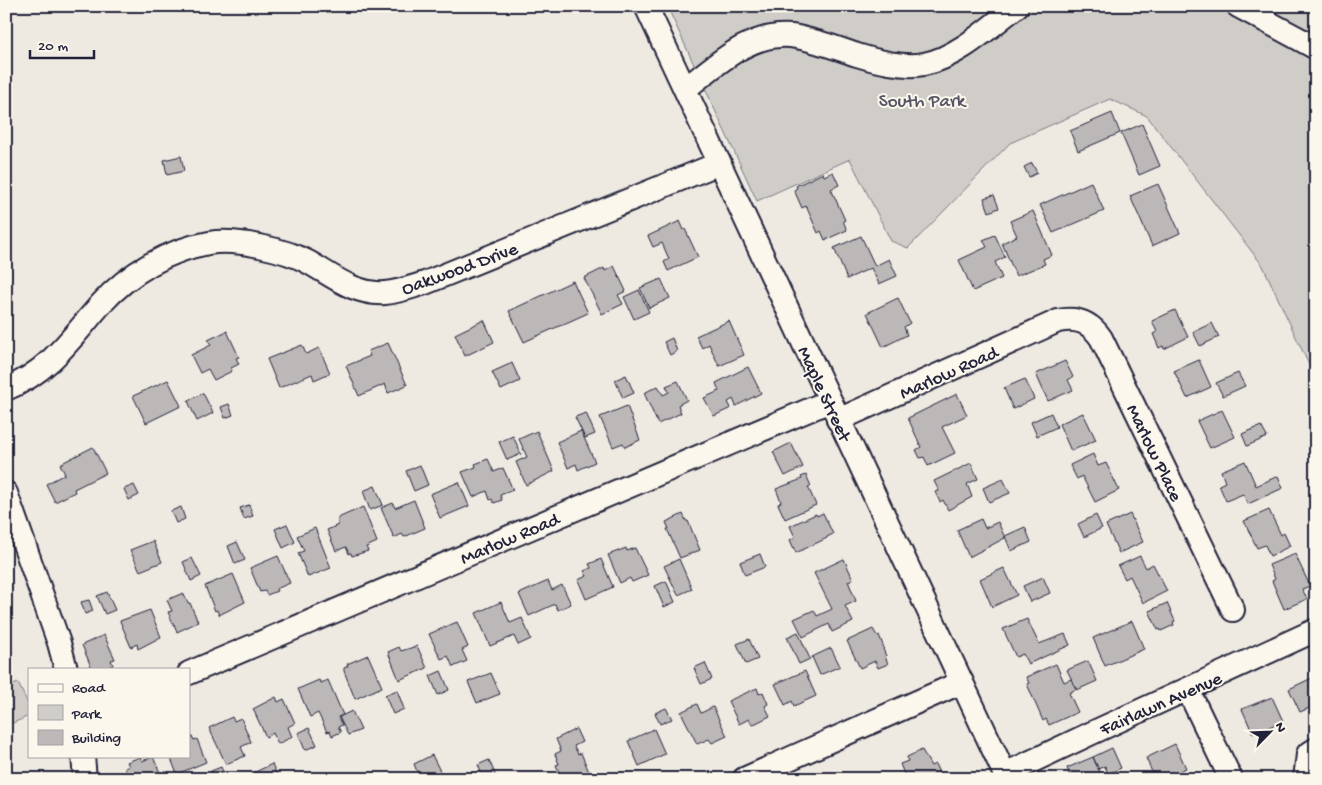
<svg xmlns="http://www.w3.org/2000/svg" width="1322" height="785" font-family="'Gochi Hand',sans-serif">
	<rect width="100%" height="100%" fill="#eeeae2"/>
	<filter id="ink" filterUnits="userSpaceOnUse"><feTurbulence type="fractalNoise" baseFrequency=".02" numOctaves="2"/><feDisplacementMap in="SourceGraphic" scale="10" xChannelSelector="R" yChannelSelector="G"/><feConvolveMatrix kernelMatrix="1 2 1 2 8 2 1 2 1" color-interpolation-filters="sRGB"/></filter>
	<g filter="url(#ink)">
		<path fill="#d0cdc9" stroke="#797882" d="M667,6H1316V380L1263,266L1147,116L1110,99L1010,143L908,248L891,241L850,159L757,201Z
			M18,683L29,706V716L6,726V688Z"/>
		<path fill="#bcb8b8" stroke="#22223b" d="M1112,113L1120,133L1078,151L1070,131Z
			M1142,124L1160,166L1139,175L1121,133Z
			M181,156L184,171L167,175L164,160Z
			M1032,163L1037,173L1029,177L1024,167Z
			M833,172L839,185L831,189L845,220L843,221L847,230L825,240L821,231L818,233L806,206L802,208L794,190L797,188L796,186L823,173L824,176Z
			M1091,182L1104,211L1053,233L1040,205Z
			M1158,184L1180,233L1152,246L1130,196Z
			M994,195L999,208L989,212L984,198Z
			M1033,211L1052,255L1043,259L1045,264L1016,276L1002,243L1017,236L1010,221Z
			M680,221L684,230L685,229L698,257L668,271L664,262L669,259L662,243L653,247L648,236Z
			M995,235L1005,257L995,262L1002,278L973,291L959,260L987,247L983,240Z
			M861,236L875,266L889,259L897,276L879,284L871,268L847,279L834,248Z
			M614,266L626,291L618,295L623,304L602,314L584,278L604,268L605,271Z
			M661,279L670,298L649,308L640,288Z
			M573,281L588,313L524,342L509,311Z
			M639,290L649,312L634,319L624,297Z
			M898,298L910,323L904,327L907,335L883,347L867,313Z
			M1175,310L1188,337L1164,349L1163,346L1159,348L1153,334L1157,332L1152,321Z
			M484,320L494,342L465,356L455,334Z
			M729,321L744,355L719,366L709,344L702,348L696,336Z
			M1212,323L1219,337L1200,346L1193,332Z
			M227,331L239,357L236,358L239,364L231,368L232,371L214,380L208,369L200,373L191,355L211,345L208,340Z
			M672,338L677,351L670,355L664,342Z
			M388,343L407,385L388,393L385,384L359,396L346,366L370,356L368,351Z
			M302,345L306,354L319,348L330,373L314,380L312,374L279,388L267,359Z
			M1199,360L1211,387L1187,398L1174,371Z
			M1065,361L1073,377L1068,380L1073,390L1048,401L1036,374Z
			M512,363L520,381L501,390L492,372Z
			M748,367L761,393L736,406L733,399L728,402L731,408L714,416L704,398L719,391L716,383Z
			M1238,373L1245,386L1223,396L1216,383Z
			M626,375L634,393L623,398L615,380Z
			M1025,379L1034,399L1013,409L1004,388Z
			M168,380L181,406L146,423L133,396Z
			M678,381L687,400L678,405L681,413L658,424L644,393L658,386L663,395L669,392L666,386Z
			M203,393L213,413L197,421L188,401Z
			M957,394L967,415L942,427L955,453L928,466L924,457L920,458L916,450L921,447L908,418Z
			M229,404L233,415L225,418L221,407Z
			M627,406L640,440L625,447L623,443L613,447L600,417Z
			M1222,410L1235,437L1210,448L1197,421Z
			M586,413L595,434L585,438L575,417Z
			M1051,413L1057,427L1037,436L1031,422Z
			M1083,413L1096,440L1071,451L1059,424Z
			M1261,426L1267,437L1247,446L1242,434Z
			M537,431L554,471L526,485L516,462L527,457L519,439Z
			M581,431L595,462L578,470L576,464L568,468L557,442Z
			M513,436L521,454L507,460L499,442Z
			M791,443L803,467L785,476L773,452Z
			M93,447L106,473L74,489L75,492L55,502L46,484L65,474L60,464Z
			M1093,454L1098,466L1106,463L1119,490L1095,502L1082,476L1077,479L1070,465Z
			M488,459L494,472L503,468L513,490L500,495L502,500L494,503L492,499L490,500L487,491L473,497L462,472L476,467L475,464Z
			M1245,461L1256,486L1278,476L1283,488L1248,504L1243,494L1226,501L1219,485L1225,482L1221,471Z
			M971,463L978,479L967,484L972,497L948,510L943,500L940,502L935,492L939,491L934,481Z
			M420,465L428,485L414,491L406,471Z
			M806,475L811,486L808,487L816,505L785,519L778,504L781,502L776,489L802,479L801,477Z
			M1003,479L1010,493L989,502L983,488Z
			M459,482L469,506L440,518L430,494Z
			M134,485L139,495L129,500L124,489Z
			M375,486L383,505L370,510L363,491Z
			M414,500L425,528L404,537L402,534L394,538L381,508L393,503L395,508Z
			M249,505L253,516L244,519L240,508Z
			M181,507L185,519L176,523L171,511Z
			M363,507L377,542L366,547L368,551L352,556L351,553L349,554L346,547L336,551L327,530L338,525V518Z
			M1269,510L1281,535L1284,533L1290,546L1270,556L1265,545L1257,548L1244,521Z
			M823,513L833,534L827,537V538L796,553L790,540L795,537L790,526L816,514L817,516Z
			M683,514L686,521H688L700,550L680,558L667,529H669L666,522Z
			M1130,514L1143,542L1119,553L1106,525Z
			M1096,515L1102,528L1084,537L1078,524Z
			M981,519L985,528L998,522L1005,538L969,557L957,530Z
			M287,524L295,542L283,548L275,529Z
			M1025,527L1031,542L1011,551L1005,536Z
			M315,528L331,568L308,577L298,553L304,551L297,536Z
			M153,541L162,562L140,571L130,550Z
			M237,542L245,560L235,564L228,546Z
			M626,548L627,551L635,548L648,575L632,582L630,578L620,583L608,555Z
			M760,554L765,567L745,575L740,562Z
			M1295,554L1310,586L1302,589L1307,599L1284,609L1272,581L1275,579L1269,565Z
			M278,556L290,583L276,589L277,591L267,595L265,591L260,592L250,568Z
			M1140,556L1146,568L1153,564L1167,591L1143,603L1130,576L1125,579L1118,566Z
			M192,558L201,576L191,581L183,562Z
			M601,559L613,587L586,599L578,580L587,576L584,571L591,568L589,564Z
			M679,559L692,589L678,595L664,566Z
			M844,559L853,579L848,581L856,601L845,606L853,622L832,632L829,624L803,637L794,619L814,610L817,616L832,609L814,573Z
			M1004,568L1017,595L992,607L980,579Z
			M233,574L245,602L219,615L217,610L215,611L205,586Z
			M1043,577L1050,593L1030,602L1023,586Z
			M548,581L552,590L562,585L571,604L558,610L555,604L529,616L519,594Z
			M666,581L675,602L664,607L655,586Z
			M107,592L115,610L105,614L97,596Z
			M183,593L188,603H190L198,622L177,632L168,612L172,611L167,600Z
			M89,600L93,611L85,614L81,602Z
			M501,602L510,623L522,618L531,639L518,645L514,636L490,646L476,613Z
			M1167,603L1175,621L1173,622L1174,625L1161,631L1160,629L1158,630L1149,611Z
			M150,610L161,637L138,649L137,644L131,647L120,621Z
			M1027,619L1039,644L1065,634L1070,645L1028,664L1023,654L1016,657L1003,629Z
			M1132,621L1144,649L1105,666L1093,638Z
			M457,622L468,647L462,650L467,661L453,667L448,656L441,659L429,634Z
			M873,629L877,636L879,635L884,648L883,649L886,656H885L888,664L878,668L875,661L860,668L847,641Z
			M798,632L810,659L799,664L787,637Z
			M104,635L115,659L111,660L113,665L105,669H92L82,645Z
			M749,639L758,659L746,664L737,644Z
			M417,646L427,668L399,680L388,652L399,647L401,651Z
			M831,648L840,666L820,675L812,657Z
			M368,655L382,687L355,699L344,671V668L348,666L347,664Z
			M1088,661L1097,681L1077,690L1067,670Z
			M705,663L712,679L701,684L694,668Z
			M1056,664L1064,682L1071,679L1076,689L1069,693L1078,712L1049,725L1046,719L1043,721L1027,684L1029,683L1026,677Z
			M441,671L449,690L438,695L430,676Z
			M805,671L816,696L794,706L792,701L785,705L775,684Z
			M491,673L500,694L477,703L468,682Z
			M1316,676V705L1300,712L1289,689Z
			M319,680L321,683L328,680L343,715L338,717L342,725L338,727L341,732L332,736L330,731L327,732L318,713L310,717L298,689Z
			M757,688L759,694L763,692L768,704L765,706L770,716L752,725L749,719L739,724L728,701Z
			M397,690L404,709L393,714L385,695Z
			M276,697L278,702L284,699L295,723L288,727L292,737L278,744L273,733L266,737L253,709Z
			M1272,697L1283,721L1253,734L1242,709Z
			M697,704L701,713L713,707L727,736L712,743L709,739L697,744L681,712Z
			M666,708L672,719L660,724L655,713Z
			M352,711L361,730L348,735L339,717Z
			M232,717L234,721L241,718L251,742L241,747L245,756L226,764L209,728Z
			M309,728L317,745L305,750L298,733Z
			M576,729L582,742L574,746L578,754L581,753L592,779H562L556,765L559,764L555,754L561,751L556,739Z
			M654,729L665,754L639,766L628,741Z
			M192,736L194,740L197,739L206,762L177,774L170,756H189V737Z
			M1175,744L1186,768L1163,779H1155L1146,758Z
			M1112,748L1121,768L1108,774L1105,766L1098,769L1093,757Z
			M922,750L931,766L935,764L942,779H914L912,776L906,779L900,764L908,761L907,757Z
			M432,755L442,775L434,779H420L414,764Z
			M140,757L142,761L153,757L163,779H130L125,768L129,766L127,762Z
			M1093,757L1103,779H1071L1067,768Z
			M489,760L497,779H484L478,765Z
			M272,764L279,779H253L251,774Z
			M221,767L226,779H214L211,771Z
			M337,773L339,779H328L327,777Z"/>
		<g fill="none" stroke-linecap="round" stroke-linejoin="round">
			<defs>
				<path id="minor" d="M646,6L1007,779
					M1238,6L1316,48
					M685,89C715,66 749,32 791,36C813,39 836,48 857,55C875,61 905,68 924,64C957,58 991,26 1017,6
					M6,389C50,371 71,338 101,304C129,273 168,250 209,243C235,238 286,250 308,262C333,276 355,295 385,293C398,292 412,287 425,283L720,163
					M838,420L1058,321C1077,317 1090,322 1101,338L1233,610
					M6,493L59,643L66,669
					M189,673L830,401
					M1188,690L1231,779
					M83,756L85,779
					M1005,774L1094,732L1316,630
					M744,779L962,682
					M1305,779L1308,754L1316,749"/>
			</defs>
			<use href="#minor" stroke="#22223b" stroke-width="26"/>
			<use href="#minor" stroke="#fbf7ec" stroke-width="22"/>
		</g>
	</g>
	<g text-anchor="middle" stroke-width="4" stroke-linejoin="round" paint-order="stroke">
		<g font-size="19" fill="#565566" stroke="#fbf7ec">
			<text x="922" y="106">South Park</text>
		</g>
		<g font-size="19" fill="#22223b" stroke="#fbf7ec">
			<text transform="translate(459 267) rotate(-20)" y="7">Oakwood Drive</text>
			<text transform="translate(948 371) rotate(-24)" y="7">Marlow Road</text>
			<text transform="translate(826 393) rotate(65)" y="7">Maple Street</text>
			<text transform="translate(1156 452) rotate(64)" y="7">Marlow Place</text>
			<text transform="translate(509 537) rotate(-23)" y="7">Marlow Road</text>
			<text transform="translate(1160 702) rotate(-24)" y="7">Fairlawn Avenue</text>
		</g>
	</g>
	<rect width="1322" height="785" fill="none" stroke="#fbf7ec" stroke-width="25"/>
	<rect x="12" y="12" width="1297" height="760" fill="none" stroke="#22223b" stroke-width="2" filter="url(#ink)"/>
	<rect x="28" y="668" width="162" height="90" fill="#fbf7ec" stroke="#a4a2a5"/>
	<rect x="38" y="684" width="25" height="8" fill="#fbf7ec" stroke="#a4a2a5"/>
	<text x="72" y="692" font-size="15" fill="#22223b">Road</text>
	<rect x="38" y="705" width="25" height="15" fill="#d0cdc9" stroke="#a4a2a5"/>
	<text x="72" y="718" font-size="15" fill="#22223b">Park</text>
	<rect x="38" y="730" width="25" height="15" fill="#bcb8b8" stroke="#a4a2a5"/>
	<text x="72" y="742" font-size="15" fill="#22223b">Building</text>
	<g transform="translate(1270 732) rotate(66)" stroke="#fbf7ec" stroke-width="4" paint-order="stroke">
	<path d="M0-4L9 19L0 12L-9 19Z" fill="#22223b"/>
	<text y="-8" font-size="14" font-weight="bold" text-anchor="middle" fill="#22223b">N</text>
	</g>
	<path d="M30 50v8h64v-8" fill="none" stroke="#22223b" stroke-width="2.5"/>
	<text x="38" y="50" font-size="15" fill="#22223b" stroke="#fbf7ec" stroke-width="4" paint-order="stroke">20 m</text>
</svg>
